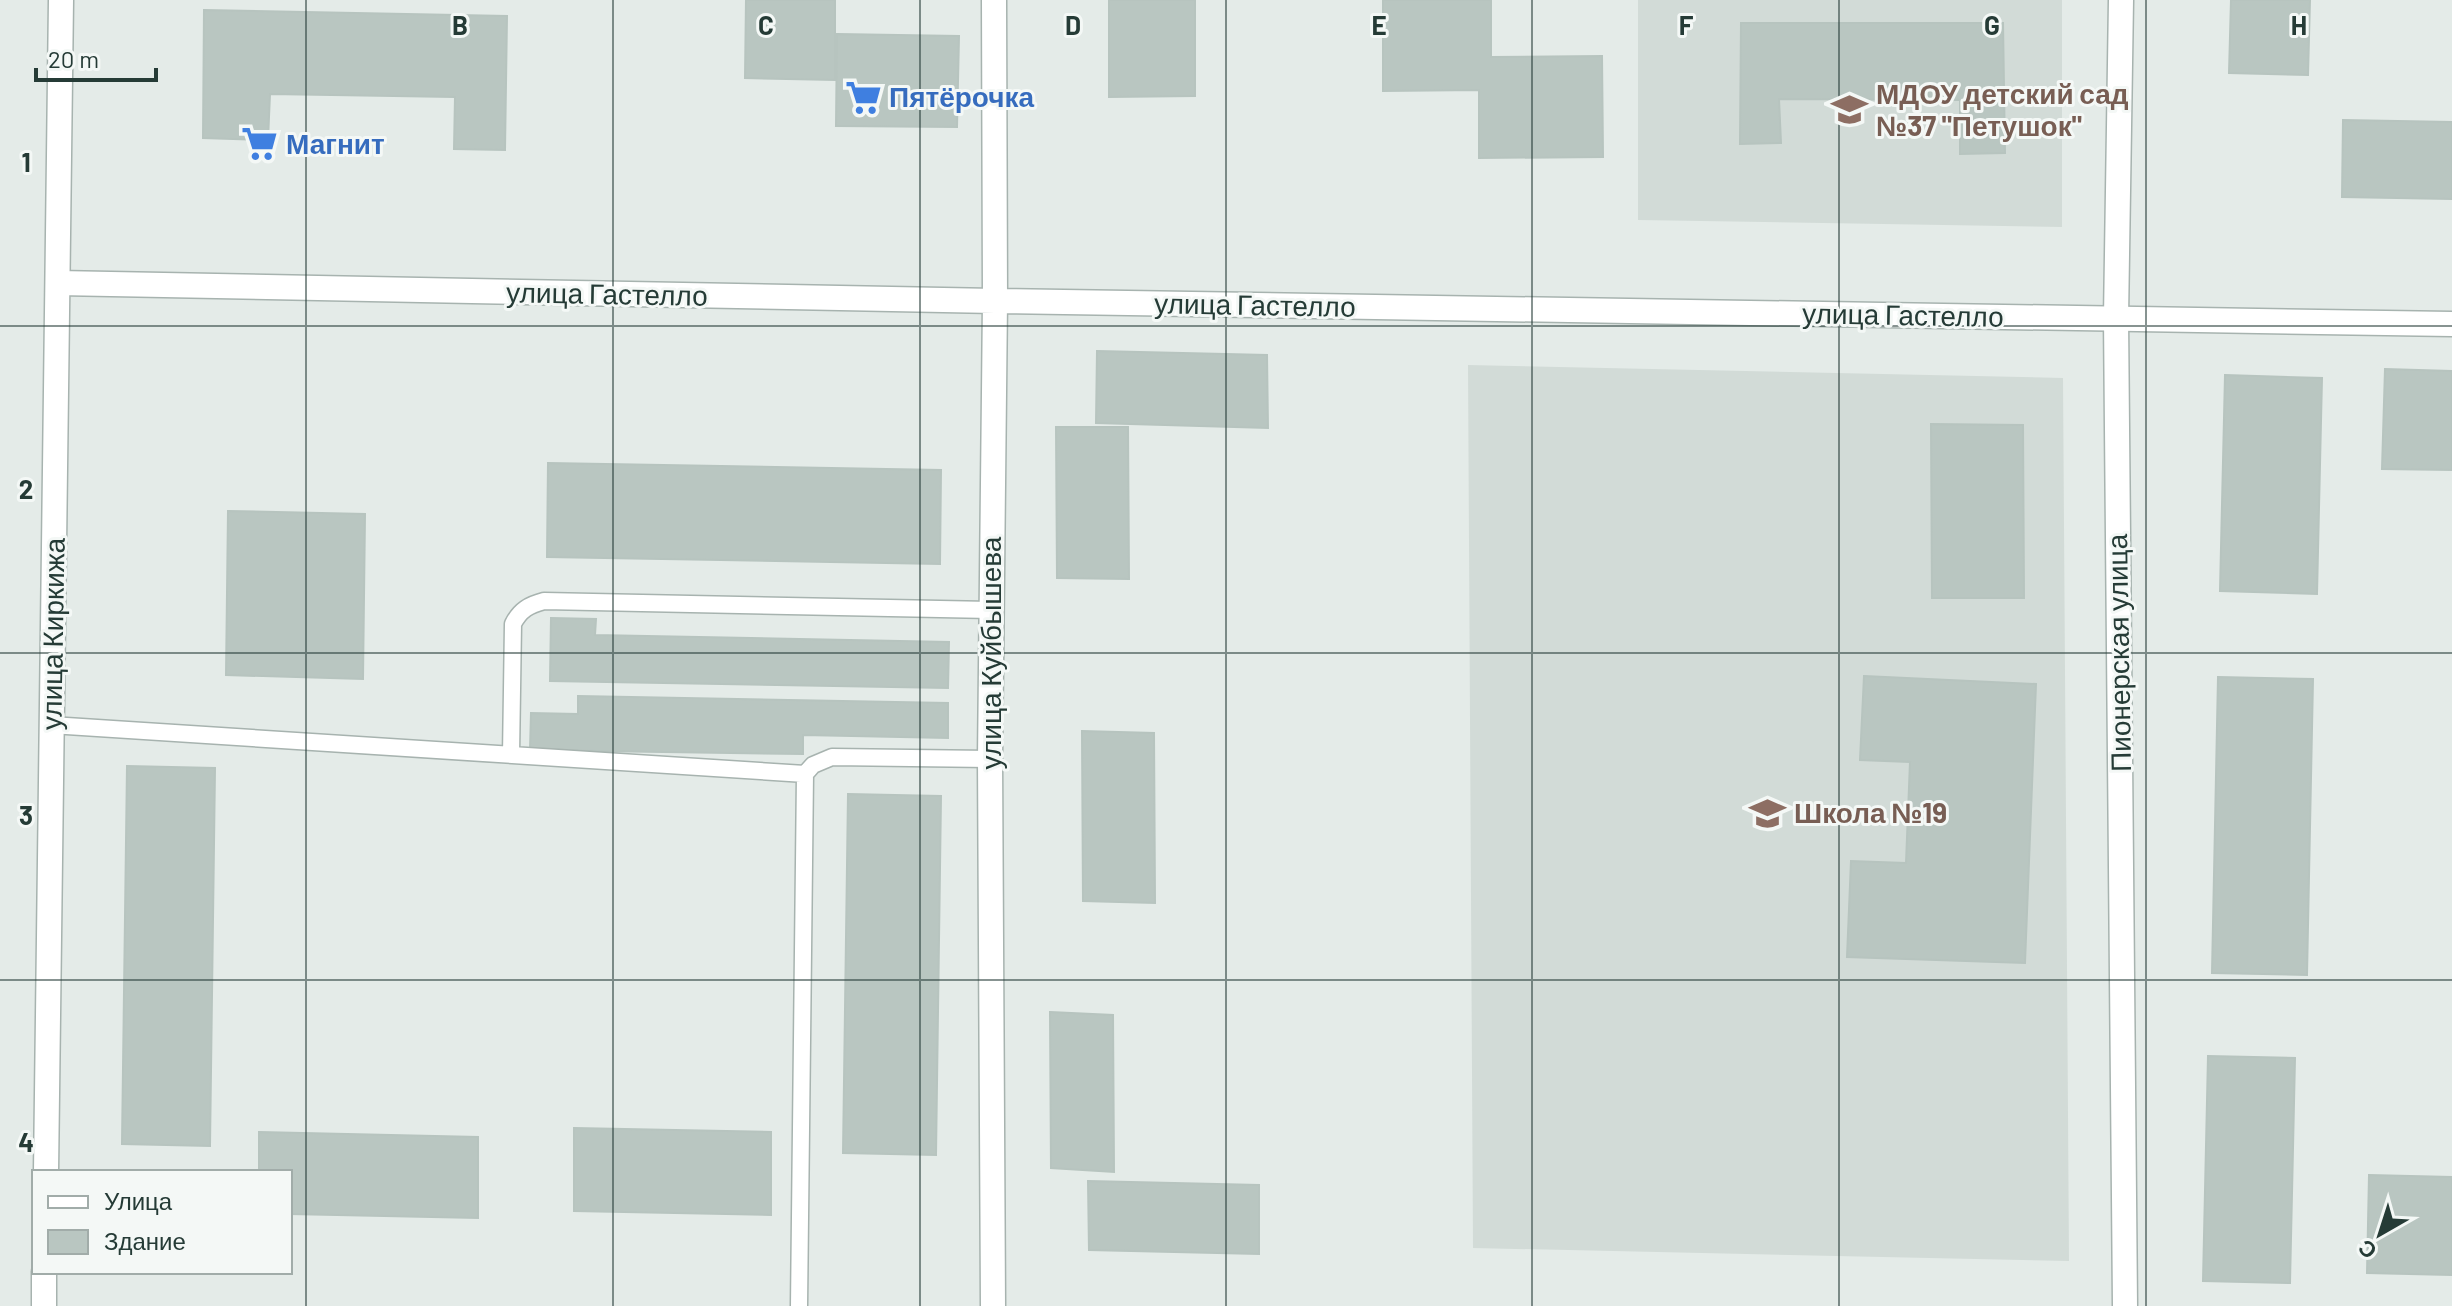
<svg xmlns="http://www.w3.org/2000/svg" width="2452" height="1306" font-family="Barlow,sans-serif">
	<rect width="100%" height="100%" fill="#e4ebe8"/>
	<path fill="#d2dbd7" d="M1638,0H2062V227L1638,220Z
		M1468,365L2063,378L2069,1261L1473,1248Z"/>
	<path fill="#b9c6c1" stroke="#b7c4bf" stroke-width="2" d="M746,0H835V80L745,78Z
		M1109,0H1195V96L1109,97Z
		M1383,0H1491V57L1602,56L1603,157L1479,158V90L1383,91Z
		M2231,0H2310L2308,75L2229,73Z
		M204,10L507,16L505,150L454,149L455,97L270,94L268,140L203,138Z
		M1741,23H2003L2005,153L1960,154V100L1779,99L1781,143L1740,144Z
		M837,34L959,36L957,127L836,126Z
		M2343,120L2452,122V199L2342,197Z
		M1097,351L1267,355L1268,428L1096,423Z
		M2385,369L2452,371V470L2382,469Z
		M2225,375L2322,378L2317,594L2220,591Z
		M1931,424L2023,425L2024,598H1932Z
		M1056,427H1128L1129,579L1057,578Z
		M548,463L941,470L940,564L547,557Z
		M228,511L365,514L363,679L226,675Z
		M551,618L596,619L595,635L949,642L948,688L550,681Z
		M1864,676L2036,684L2025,963L1847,957L1851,861L1906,863L1910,762L1860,760Z
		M2218,677L2313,679L2307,975L2212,973Z
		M578,696L948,703V738L803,735V754L530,750L531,713L578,714Z
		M1082,731L1154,733L1155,903L1083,901Z
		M127,766L215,768L210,1146L122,1144Z
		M848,794L941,796L936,1155L843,1153Z
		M1050,1012L1113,1015L1114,1172L1051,1168Z
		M2208,1056L2295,1058L2290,1283L2203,1281Z
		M574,1128L771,1132V1215L574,1211Z
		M259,1132L478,1137V1218L290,1214V1172H259Z
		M2369,1175L2452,1177V1275L2367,1273Z
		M1088,1181L1259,1185V1254L1089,1250Z"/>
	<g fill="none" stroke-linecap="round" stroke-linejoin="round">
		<defs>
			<path id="service" d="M51,725L805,774
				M511,755L513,624C520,610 529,605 544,601L991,610
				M799,1306L805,774L813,765L832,757L990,759"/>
			<path id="minor" d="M58,283L995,301L2452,324
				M46,1172L61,0
				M44,1306V1272
				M993,1306L990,759L995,301L994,0"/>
			<path id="tertiary" d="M2121,0L2116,318L2125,1306"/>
		</defs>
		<use href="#service" stroke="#a7b3af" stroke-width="19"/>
		<use href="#minor" stroke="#a7b3af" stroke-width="27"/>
		<use href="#tertiary" stroke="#a7b3af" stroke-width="27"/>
		<use href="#service" stroke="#fff" stroke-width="16"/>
		<use href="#minor" stroke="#fff" stroke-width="24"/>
		<use href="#tertiary" stroke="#fff" stroke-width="24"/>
	</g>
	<path fill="none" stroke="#253b36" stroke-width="2" stroke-opacity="0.55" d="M306,0V1306M613,0V1306M920,0V1306M1226,0V1306M1532,0V1306M1839,0V1306M2146,0V1306M0,326H2452M0,653H2452M0,980H2452"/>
	<defs>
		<symbol id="supermarket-bare" viewBox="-9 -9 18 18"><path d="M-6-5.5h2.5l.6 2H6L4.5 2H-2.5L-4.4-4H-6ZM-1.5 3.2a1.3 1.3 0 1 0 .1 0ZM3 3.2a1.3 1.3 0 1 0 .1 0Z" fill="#3f7fe0" stroke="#f4f8f6" stroke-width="2.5" paint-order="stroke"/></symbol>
		<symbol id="school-bare" viewBox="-9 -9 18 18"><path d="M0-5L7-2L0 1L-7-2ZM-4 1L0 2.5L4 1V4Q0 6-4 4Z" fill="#8d6e63" stroke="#f4f8f6" stroke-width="2.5" paint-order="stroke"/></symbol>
	</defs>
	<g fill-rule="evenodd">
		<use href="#supermarket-bare" x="838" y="72" width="51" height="51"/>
		<use href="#school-bare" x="1824" y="84" width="51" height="51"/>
		<use href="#supermarket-bare" x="234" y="118" width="51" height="51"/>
		<use href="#school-bare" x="1742" y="788" width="51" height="51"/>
	</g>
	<g text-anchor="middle" stroke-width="6" stroke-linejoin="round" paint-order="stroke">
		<g font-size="28" font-weight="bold" fill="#785e54" stroke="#f4f8f6" text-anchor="start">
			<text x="1876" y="104">МДОУ детский сад<tspan x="1876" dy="32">№37 "Петушок"</tspan></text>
			<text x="1794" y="823">Школа №19</text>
		</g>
		<g font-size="28" font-weight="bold" fill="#366cbe" stroke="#f4f8f6" text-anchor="start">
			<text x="889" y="107">Пятёрочка</text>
			<text x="286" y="154">Магнит</text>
		</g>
		<g font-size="28" fill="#253b36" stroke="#f4f8f6">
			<text transform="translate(607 294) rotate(1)" y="10">улица Гастелло</text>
			<text transform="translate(1255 305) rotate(1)" y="10">улица Гастелло</text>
			<text transform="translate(1903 315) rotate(1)" y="10">улица Гастелло</text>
			<text transform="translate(53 634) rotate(-89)" y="10">улица Киркижа</text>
			<text transform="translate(991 653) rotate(-90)" y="10">улица Куйбышева</text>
			<text transform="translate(2119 653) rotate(-91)" y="10">Пионерская улица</text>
		</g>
	</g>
	<g font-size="26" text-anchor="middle" font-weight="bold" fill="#253b36" stroke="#f4f8f6" stroke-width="6" stroke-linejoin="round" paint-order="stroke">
		<text x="460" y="35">B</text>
		<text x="766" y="35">C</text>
		<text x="1073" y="35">D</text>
		<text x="1379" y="35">E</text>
		<text x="1686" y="35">F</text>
		<text x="1992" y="35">G</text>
		<text x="2299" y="35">H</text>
		<text x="26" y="172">1</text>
		<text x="26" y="499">2</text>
		<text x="26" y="825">3</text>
		<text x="26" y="1152">4</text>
	</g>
	<rect x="32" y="1170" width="260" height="104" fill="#f4f8f6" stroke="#a1aca9" stroke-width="2"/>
	<rect x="48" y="1196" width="40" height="12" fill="#ffffff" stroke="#a1aca9" stroke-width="2"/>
	<text x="104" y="1210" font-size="24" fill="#253b36">Улица</text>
	<rect x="48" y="1230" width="40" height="24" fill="#b9c6c1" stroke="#a1aca9" stroke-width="2"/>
	<text x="104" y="1250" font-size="24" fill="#253b36">Здание</text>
	<g transform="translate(2380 1234) rotate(219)" stroke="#f4f8f6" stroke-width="6" paint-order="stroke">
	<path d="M0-6L14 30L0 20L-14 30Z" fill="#253b36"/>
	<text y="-12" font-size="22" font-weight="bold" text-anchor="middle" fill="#253b36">С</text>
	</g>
	<path d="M36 68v12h120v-12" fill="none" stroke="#253b36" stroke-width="4"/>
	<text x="48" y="68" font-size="24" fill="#253b36" stroke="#f4f8f6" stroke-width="6" paint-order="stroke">20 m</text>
</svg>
